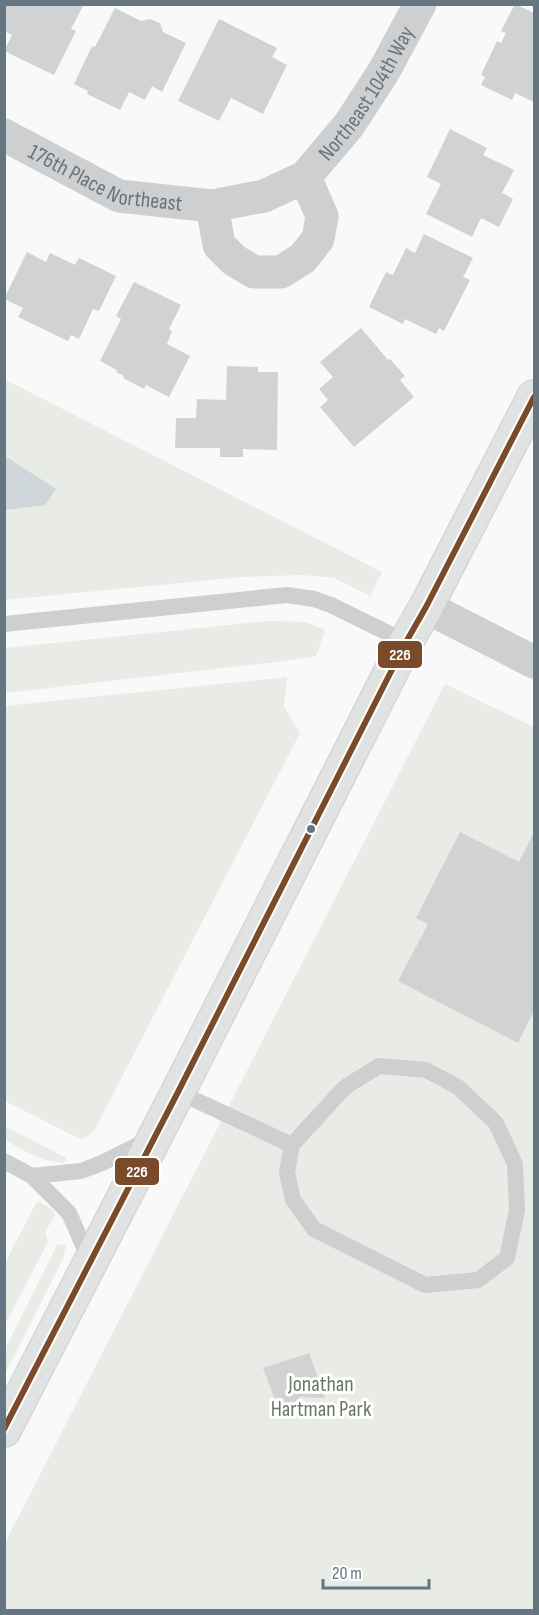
<svg xmlns="http://www.w3.org/2000/svg" width="539" height="1615" font-family="'Sofia Sans Condensed',sans-serif">
	<rect width="100%" height="100%" fill="#f9f9f9"/>
	<path fill="#e8ebe6" d="M4,379L382,572L370,596L334,578L303,575L241,577L5,600Z
		M268,621L306,622L325,630L316,656L285,661L5,693V648Z
		M287,677L284,707L300,733L94,1131L82,1140L5,1101V706Z
		M445,684L534,727V1610H5L4,1545Z
		M5,1126L66,1158L65,1162C43,1164 24,1150 5,1140Z
		M37,1201L50,1208L55,1215L45,1232L48,1242L5,1325V1263Z
		M66,1244L63,1259L5,1374V1349L57,1245Z"/>
	<path fill="#ced6d9" d="M5,456L56,489L45,505L5,510Z"/>
	<path fill="#d0d2d3" d="M515,4L534,13V102L515,93L512,100L481,85L485,77L481,75L497,41L501,43L506,33L501,31Z
		M4,5H80L83,6L71,29L76,31L54,75L4,51L12,35L4,31Z
		M115,8L141,21L150,19L160,23L163,32L186,43L162,92L152,86L145,100L129,92L120,110L87,94L88,91L74,84L92,46L95,47Z
		M219,19L277,48L272,57L287,65L263,114L231,98L219,121L178,101Z
		M450,129L487,148L483,155L514,170L502,193L513,199L499,227L481,218L472,237L426,214L441,184L427,177Z
		M424,234L473,258L463,277L470,280L444,331L439,328L436,334L405,319L403,324L369,307L386,272L393,275L406,248L415,253Z
		M27,252L46,262L50,253L75,265L79,258L116,276L99,311L93,309L79,339L71,335L68,341L18,317L23,308L4,299Z
		M134,282L181,305L169,329L172,331L167,344L190,356L169,397L146,385L144,389L123,378L124,376L116,372L117,370L100,361L121,319L116,316Z
		M361,328L388,360L390,359L405,376L400,380L414,397L354,447L320,407L328,400L319,389L333,377L320,362Z
		M227,366L258,367V372H278L277,450L243,449V457H220V448H175L176,418H196L197,399L226,400Z
		M460,832L519,862L534,832V1011L518,1043L398,981L428,924L416,918Z
		M309,1353L325,1398L300,1397L281,1416L263,1368Z"/>
	<g fill="none" stroke-linecap="round" stroke-linejoin="round">
		<defs>
			<path id="secondary" d="M4,1430L178,1092L406,642L426,607L534,397"/>
		</defs>
		<use href="#secondary" stroke="#d5d6d7" stroke-width="36"/>
		<path stroke="#cecfd0" stroke-width="16" d="M4,624L287,595L314,599L331,605L406,642
			M379,1066L426,1070L458,1087L496,1123L515,1164L517,1210L507,1258L478,1280L425,1285L314,1229L293,1200L287,1172L292,1145L345,1087Z
			M178,1092L292,1145
			M4,1161L32,1176L69,1213L90,1261
			M32,1176L81,1171L102,1163L148,1140"/>
		<g stroke="#cecfd0" stroke-width="33">
			<path id="s1" d="M4,135L119,196L212,206L264,196L305,177L349,125L384,71L420,4"/>
			<path d="M212,206L219,245L234,260L254,272H281L303,258L318,239L322,216L305,177"/>
			<path d="M426,607L534,662"/>
		</g>
		<use href="#secondary" stroke="#e1e2e2" stroke-width="33"/>
		<defs>
			<path id="bus-1" d="M4,1429L178,1092L406,642L426,607L534,397"/>
		</defs>
		<use href="#bus-1" stroke="#fff" stroke-width="10"/>
		<use href="#bus-1" stroke="#7a4b2a" stroke-width="6"/>
	</g>
	<circle fill="#657683" stroke="#fff" stroke-width="2" cx="311" cy="829" r="5"/>
	<g text-anchor="middle" stroke-width="6" stroke-linejoin="round" paint-order="stroke">
		<g font-size="22" fill="#657683" stroke="#fff">
			<text dy="8" stroke="none"><textPath href="#s1" startOffset="426">Northeast 104th Way</textPath></text>
			<text dy="8" stroke="none"><textPath href="#s1" startOffset="112">176th Place Northeast</textPath></text>
		</g>
		<g font-size="22" fill="#687a64" stroke="#fff">
			<text x="321" y="1391">Jonathan<tspan x="321" dy="25">Hartman Park</tspan></text>
		</g>
	</g>
	<g stroke="#fff" stroke-width="2">
		<rect x="377" y="640" width="46" height="29" rx="6" fill="#7a4b2a"/>
		<rect x="114" y="1157" width="46" height="29" rx="6" fill="#7a4b2a"/>
	</g>
	<g font-size="16" text-anchor="middle" font-weight="bold" fill="#fff">
		<text x="400" y="660">226</text>
		<text x="137" y="1177">226</text>
	</g>
	<rect width="539" height="1615" fill="none" stroke="#657683" stroke-width="12"/>
	<path d="M323 1579v9h106v-9" fill="none" stroke="#657683" stroke-width="3"/>
	<text x="332" y="1579" font-size="18" fill="#657683" stroke="#ffffff" stroke-width="4.5" paint-order="stroke">20 m</text>
</svg>
